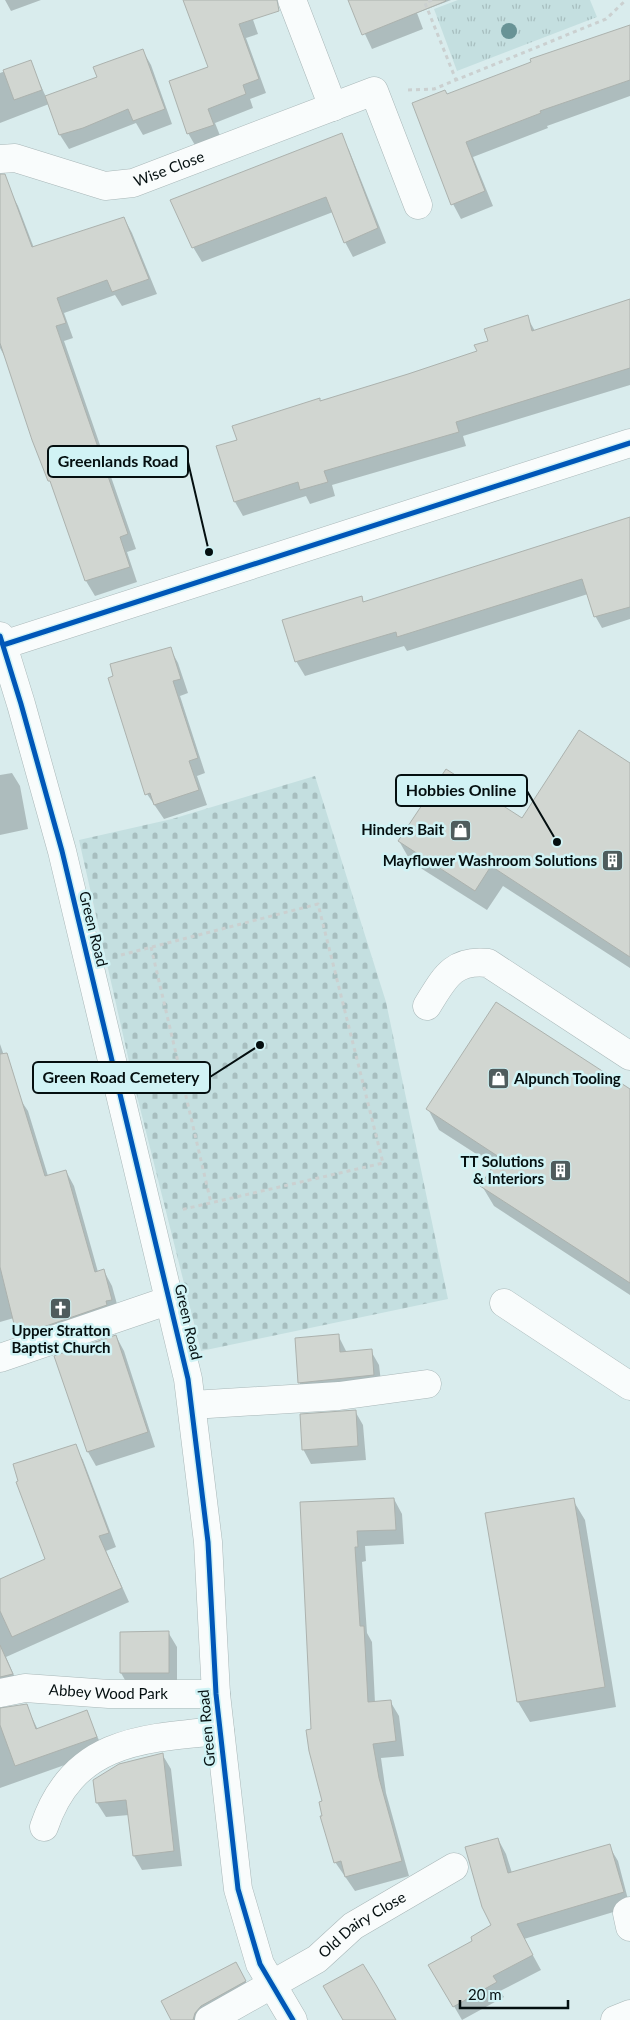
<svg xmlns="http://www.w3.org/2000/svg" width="630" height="2020" font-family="Lato,sans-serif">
	<defs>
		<pattern id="grass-tufts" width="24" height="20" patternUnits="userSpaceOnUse" patternTransform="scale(1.25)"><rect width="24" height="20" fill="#c4dfe0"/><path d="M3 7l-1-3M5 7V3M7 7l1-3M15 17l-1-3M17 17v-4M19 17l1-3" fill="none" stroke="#a7bebf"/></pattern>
		<pattern id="cemetery-stones" width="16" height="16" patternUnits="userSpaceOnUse" patternTransform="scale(1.25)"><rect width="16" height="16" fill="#c4dfe0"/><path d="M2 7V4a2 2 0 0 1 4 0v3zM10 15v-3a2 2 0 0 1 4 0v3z" fill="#a7bebf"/></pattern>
	</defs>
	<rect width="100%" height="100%" fill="#d9eced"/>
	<path fill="url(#grass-tufts)" d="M458,0H590L597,17L457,71L434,9Z"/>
	<path fill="url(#cemetery-stones)" d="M315,776L386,1002L448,1299L201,1351L135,1088L79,840L172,819Z"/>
	<path fill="#0003" d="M5,0H41L11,11Z
		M185,0H246L258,34L246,38L266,93L250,99L253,108L215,123L221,138L196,147L188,133L210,68Z
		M349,0H451L417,13L423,29L372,49Z
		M630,26V96L547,126L548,128L473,157L493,206L461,219L453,204L447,95Z
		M143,51L151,65L172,124L143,135L136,123L69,149L60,135L49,104L0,123V73L30,62L46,97L98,77Z
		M341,135L349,150L386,243L353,257L345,242L333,212L202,262L193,247Z
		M10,191L18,206L34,248L124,218L132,233L157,294L122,306L115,295L64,313L73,338L64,341L136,549L127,552L137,582L95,596L86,581L7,361L0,348V195Z
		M630,300V385L463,436L466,446L332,485L335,496L310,504L306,496L243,516L235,502L217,447L238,440L319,399L321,402L478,352L490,341L527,317L535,331Z
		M630,519V619L602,628L594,614L588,594L407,651L404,646L305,676L296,661L361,598L364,603Z
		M170,648L178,663L188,693L180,696L205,773L197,776L207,805L164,819L147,794L115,677Z
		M630,765V968L503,886L487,910L411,862L399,841L522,820Z
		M12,773L20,786L28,829L0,835V775Z
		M0,1044L18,1096L28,1111L48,1176L66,1171L74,1186L98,1272L104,1271L112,1286L120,1315L27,1350L18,1335L14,1318L0,1322Z
		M630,1090V1295L494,1206L482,1186L495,1166L439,1130L428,1109Z
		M338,1335L347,1353L371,1351L379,1365L382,1390L307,1397L299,1382Z
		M116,1336L124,1351L155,1447L96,1466L88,1452Z
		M355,1411L363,1425L366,1460L311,1464L303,1449Z
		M75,1446L83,1460L116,1547L106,1551L129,1602L6,1657L20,1689L0,1694V1580L47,1559Z
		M394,1499L402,1514L404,1544L365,1546L366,1561L362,1562L367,1633L372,1642L375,1703L390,1701L399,1716L404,1756L381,1758L386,1793L409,1876L355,1891L335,1862L324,1817V1802L313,1730L301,1503Z
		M573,1500L585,1520L616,1707L530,1722L518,1702Z
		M168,1632L177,1647V1687H129L121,1673Z
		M26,1705L38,1730L86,1712L104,1751L0,1788V1709Z
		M162,1754L171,1769L182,1866L142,1870L134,1856L129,1815L106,1817L97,1803L95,1780L120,1765Z
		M498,1839L506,1854L512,1873L609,1846L618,1861L630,1907L524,1939L541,1970L500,1991L504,1997L462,2020L430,1965L474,1941L493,1926Z
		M244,1978L253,1996L211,2020H173Z"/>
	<path fill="#d1d6d1" stroke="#acb2ae" d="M183,0H277L279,11L239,24L259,79L243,85L246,94L208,109L214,125L187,134L169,81L208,67Z
		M348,0H445L446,1L362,35Z
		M630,25V80L540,111L541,113L466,142L485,191L451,205L412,103L445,90L447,94L531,62L530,59Z
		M143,49L165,109L133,121L128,109L83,128L59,135L45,96L97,77L93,67Z
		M31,60L42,90L14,100L3,70Z
		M342,133L378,228L344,243L326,197L192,248L170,200Z
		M0,174H5L32,247L124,217L149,279L112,292L107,280L57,298L66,323L56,326L128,534L120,537L130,567L85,581L50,481H48L32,440L0,343Z
		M630,299V368L456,422L459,432L324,471L328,482L300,490L298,482L234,502L216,446L237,440L232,426L320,398V401L408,374L477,351L474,345L488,341L484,329L528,315L532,331Z
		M630,517V607L594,617L582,579L397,637L396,632L295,662L282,620L362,596L363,602Z
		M171,647L181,679L173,681L198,758L189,761L199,790L154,805L150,793L145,795L108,678L113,676L110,664Z
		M579,730L630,763V957L491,866L475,891L398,841L446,769L522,818Z
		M496,1002L630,1089V1283L480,1186L499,1157L426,1109Z
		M7,1053L45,1176L66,1170L95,1272L104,1269L112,1300L106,1301L107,1305L17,1336L0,1267V1054Z
		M339,1334L340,1352L372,1349L374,1375L298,1383L295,1338Z
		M116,1335L148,1432L87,1452L54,1356Z
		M356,1410L358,1446L302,1450L300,1414Z
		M76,1444L109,1533L99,1536L122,1588L12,1637L0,1611V1579L45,1559L16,1482L18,1481L13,1464Z
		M394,1498L396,1530L357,1531L358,1547H355L360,1626H364L368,1702L391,1700L396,1741L373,1744L379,1778L402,1861L345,1877L341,1861L334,1863L320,1816H322L319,1802L322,1801L309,1751L306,1730L311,1729L300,1502Z
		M574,1498L605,1687L517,1702L485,1513Z
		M169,1631V1673H120V1632Z
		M0,1645L13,1674L0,1677Z
		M27,1704L36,1729L87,1710L97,1737L15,1766L0,1725V1708Z
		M163,1753L174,1851L133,1856L126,1800L96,1803L93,1780L119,1764Z
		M498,1838L508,1873L610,1844L624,1892L517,1924L533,1955L493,1976L497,1982L453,2007L428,1965L472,1941L471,1937L491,1925L482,1907L465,1847Z
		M236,1962L246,1981L201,2006L195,2013L193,2020H171L161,2001Z
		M363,1964L376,1985L396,2020H343L323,1986Z"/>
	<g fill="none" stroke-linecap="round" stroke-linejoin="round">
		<defs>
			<g id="minor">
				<path d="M292,0L333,107"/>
				<path id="s1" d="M0,159L15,158L105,186L133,183L374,91L418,205"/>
				<path d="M0,636L21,704L62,851L188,1379L208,1542L216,1694L238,1889L260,1964L293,2020"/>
				<path d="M3,645L630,443"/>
				<path d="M427,1006C444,979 452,959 488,963L630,1056"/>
				<path d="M504,1303L630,1386"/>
				<path d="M0,1358L170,1300"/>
				<path d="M192,1405L339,1396L427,1384"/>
				<path id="s2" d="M0,1693L25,1688L109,1694H216"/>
				<path d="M44,1827C73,1741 141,1738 220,1731"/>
				<path d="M630,1911L627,1913L630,1927"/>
				<path id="s3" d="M209,2020L317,1959L353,1926L454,1867"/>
				<path d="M615,2020L630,2014"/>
			</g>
		</defs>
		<use href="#minor" stroke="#a9b7b8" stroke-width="29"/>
		<path stroke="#cbd0d0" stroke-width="3" stroke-dasharray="4 4" stroke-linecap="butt" d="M432,0L425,3L456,80
			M408,90L434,89L606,19L626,0
			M151,947L211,1203
			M121,955L318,904L383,1163L180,1210"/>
		<use href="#minor" stroke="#f9fcfc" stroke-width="28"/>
		<defs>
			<path id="cycleway" d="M0,636L21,704L62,851L188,1379L208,1542L216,1694L238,1889L260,1964L293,2020
				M3,645L630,443"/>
		</defs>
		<use href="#cycleway" stroke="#d1f3f5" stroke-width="8"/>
		<use href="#cycleway" stroke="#0057b8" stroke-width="5"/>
	</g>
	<circle fill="#689396" cx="509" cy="31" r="8"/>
	<defs>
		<symbol id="shop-square" viewBox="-11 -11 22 22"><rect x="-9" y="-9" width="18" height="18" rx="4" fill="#4f5c5d" stroke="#d1f3f5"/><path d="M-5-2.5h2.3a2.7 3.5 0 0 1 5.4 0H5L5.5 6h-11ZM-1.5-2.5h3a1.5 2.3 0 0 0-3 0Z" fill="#fff"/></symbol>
		<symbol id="building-square" viewBox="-11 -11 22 22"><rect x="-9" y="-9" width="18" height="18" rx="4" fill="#4f5c5d" stroke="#d1f3f5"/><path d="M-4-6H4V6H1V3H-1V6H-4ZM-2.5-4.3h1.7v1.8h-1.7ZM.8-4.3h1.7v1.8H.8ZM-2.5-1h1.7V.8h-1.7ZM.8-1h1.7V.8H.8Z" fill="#fff"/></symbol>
		<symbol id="church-square" viewBox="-11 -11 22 22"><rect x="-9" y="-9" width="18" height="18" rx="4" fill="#4f5c5d" stroke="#d1f3f5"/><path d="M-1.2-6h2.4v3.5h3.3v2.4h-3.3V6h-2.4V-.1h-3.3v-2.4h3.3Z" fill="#fff"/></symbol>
	</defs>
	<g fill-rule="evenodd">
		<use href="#shop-square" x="448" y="818" width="25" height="25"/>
		<use href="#building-square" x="600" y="848" width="25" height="25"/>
		<use href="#shop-square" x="486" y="1066" width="25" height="25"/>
		<use href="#building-square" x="548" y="1158" width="25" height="25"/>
		<use href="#church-square" x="48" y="1296" width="25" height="25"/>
	</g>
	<g text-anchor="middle" stroke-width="5" stroke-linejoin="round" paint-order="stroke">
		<g font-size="15" fill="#040f10" stroke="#d1f3f5">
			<text dy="5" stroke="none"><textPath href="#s1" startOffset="176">Wise Close</textPath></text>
			<text transform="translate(93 929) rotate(76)" y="5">Green Road</text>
			<text transform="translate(188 1322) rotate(77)" y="5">Green Road</text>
			<text dy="5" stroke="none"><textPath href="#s2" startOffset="109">Abbey Wood Park</textPath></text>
			<text transform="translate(207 1728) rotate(-95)" y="5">Green Road</text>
			<text dy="5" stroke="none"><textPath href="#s3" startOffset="181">Old Dairy Close</textPath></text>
		</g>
		<g font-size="15" font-weight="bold" fill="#040f10" stroke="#d1f3f5" text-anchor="end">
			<text x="444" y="835">Hinders Bait</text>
			<text x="597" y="866">Mayflower Washroom Solutions</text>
			<text x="514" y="1084" text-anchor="start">Alpunch Tooling</text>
			<text x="544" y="1167">TT Solutions<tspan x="544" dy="17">&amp; Interiors</tspan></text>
			<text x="61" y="1336" text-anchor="middle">Upper Stratton<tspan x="61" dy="17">Baptist Church</tspan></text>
		</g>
	</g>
	<path fill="none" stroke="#040f10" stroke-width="2" d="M209 552L188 462M557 842L527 791M260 1045L210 1077"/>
	<g fill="#040f10" stroke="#d1f3f5" stroke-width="2">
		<circle cx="209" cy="552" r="5"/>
		<circle cx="557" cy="842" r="5"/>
		<circle cx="260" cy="1045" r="5"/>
	</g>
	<g fill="#d1f3f5" stroke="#040f10" stroke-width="2">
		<rect x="48" y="446" width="140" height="31" rx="5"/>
		<rect x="396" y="775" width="131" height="31" rx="5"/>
		<rect x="33" y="1062" width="177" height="31" rx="5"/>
	</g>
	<g font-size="16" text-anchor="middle" font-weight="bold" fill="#040f10">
		<text x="118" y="467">Greenlands Road</text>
		<text x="461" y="796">Hobbies Online</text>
		<text x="121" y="1083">Green Road Cemetery</text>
	</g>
	<path d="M460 2000v8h108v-8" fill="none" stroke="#040f10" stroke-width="2.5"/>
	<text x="468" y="2000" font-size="15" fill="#040f10" stroke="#d1f3f5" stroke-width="4" paint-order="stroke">20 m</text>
</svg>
